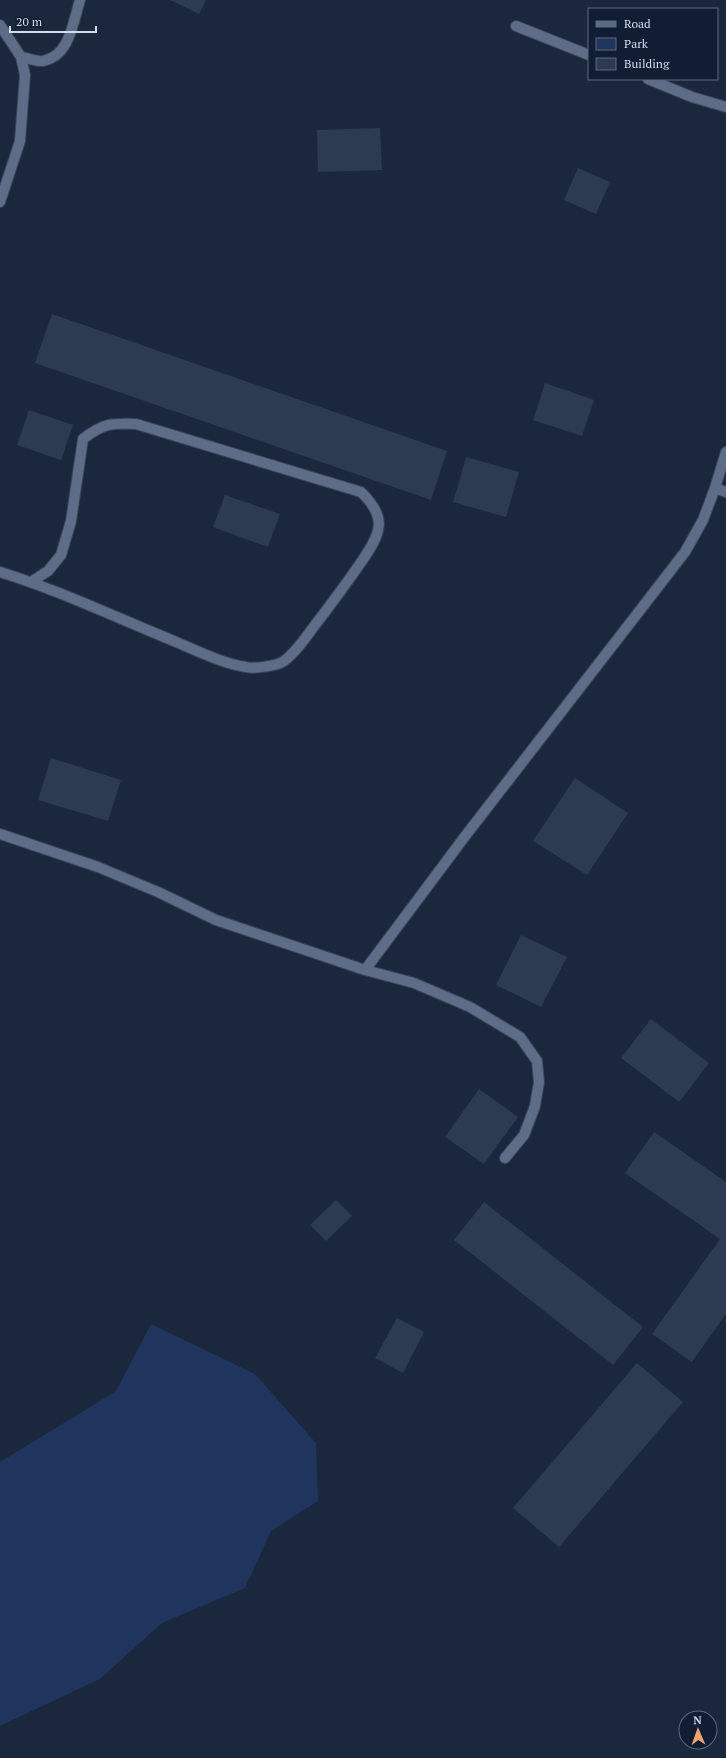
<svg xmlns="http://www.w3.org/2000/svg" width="726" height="1758" font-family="'PT Serif',serif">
	<rect width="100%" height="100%" fill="#1a273d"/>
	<path fill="#1f355d" d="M151,1324L255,1374L316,1443L318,1501L271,1531L245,1588L162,1623L100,1679L0,1726V1462L116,1391Z"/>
	<path fill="#2d3b52" d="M170,0H206L199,14Z
		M380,128L382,170L318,172L317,130Z
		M578,168L610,182L596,214L564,200Z
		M52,314L447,451L431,500L35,363Z
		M545,383L594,400L582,436L533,420Z
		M29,410L73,425L61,460L17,445Z
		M466,457L519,472L506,517L453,502Z
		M225,495L280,514L268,547L213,527Z
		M51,758L121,780L108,821L38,800Z
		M575,778L628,813L587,875L533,841Z
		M521,935L567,957L541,1007L496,985Z
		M651,1019L709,1063L679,1102L621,1058Z
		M479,1089L518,1117L484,1164L445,1137Z
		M654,1132L726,1182V1314L692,1362L652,1334L720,1239L625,1173Z
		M336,1200L352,1216L326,1241L310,1225Z
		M484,1202L643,1327L613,1365L454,1240Z
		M397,1318L424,1332L403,1373L375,1358Z
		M637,1363L683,1402L559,1547L513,1508Z"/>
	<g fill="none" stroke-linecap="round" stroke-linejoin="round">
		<defs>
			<path id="minor" d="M0,25L21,57L25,75L20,141L0,202
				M516,26L589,55
				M21,57C28,58 37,62 43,61C70,56 73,22 80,0
				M648,79L692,97L726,107
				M715,488L726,492
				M0,572C58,590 113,616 169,639C191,648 223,664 246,667C254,669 277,666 284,661C295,653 304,640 312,629C329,607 346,584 362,561C381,533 388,518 361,492L136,424C112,423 103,423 83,439L71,521L61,555L48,571L31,582
				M0,834L98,867L158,892L216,920L365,970L414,983L470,1007L520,1037L537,1061L539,1082L535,1106L524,1135L505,1158
				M365,970L466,835L685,552L703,520L715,488L726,452"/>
		</defs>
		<use href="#minor" stroke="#3b4457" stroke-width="12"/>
		<use href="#minor" stroke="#5d6c87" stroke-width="10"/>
	</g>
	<rect x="588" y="8" width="130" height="72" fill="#101d32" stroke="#5e697c"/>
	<rect x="596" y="21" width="20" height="6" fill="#5d6c87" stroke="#5e697c"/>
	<text x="624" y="28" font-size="12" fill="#d4dceb">Road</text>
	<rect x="596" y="38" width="20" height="12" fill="#1f355d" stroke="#5e697c"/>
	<text x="624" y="48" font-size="12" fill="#d4dceb">Park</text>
	<rect x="596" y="58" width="20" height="12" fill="#2d3b52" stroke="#5e697c"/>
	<text x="624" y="68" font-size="12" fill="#d4dceb">Building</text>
	<g transform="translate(698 1730) rotate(358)"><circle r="19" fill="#101d32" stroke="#5e697c"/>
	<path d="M0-3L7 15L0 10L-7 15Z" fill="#efa377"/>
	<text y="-6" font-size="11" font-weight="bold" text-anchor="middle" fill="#d4dceb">N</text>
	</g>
	<path d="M10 26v6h86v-6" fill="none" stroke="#d4dceb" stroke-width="2"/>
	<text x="16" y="26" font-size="12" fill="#d4dceb" stroke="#101d32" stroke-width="3" paint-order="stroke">20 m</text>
</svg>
